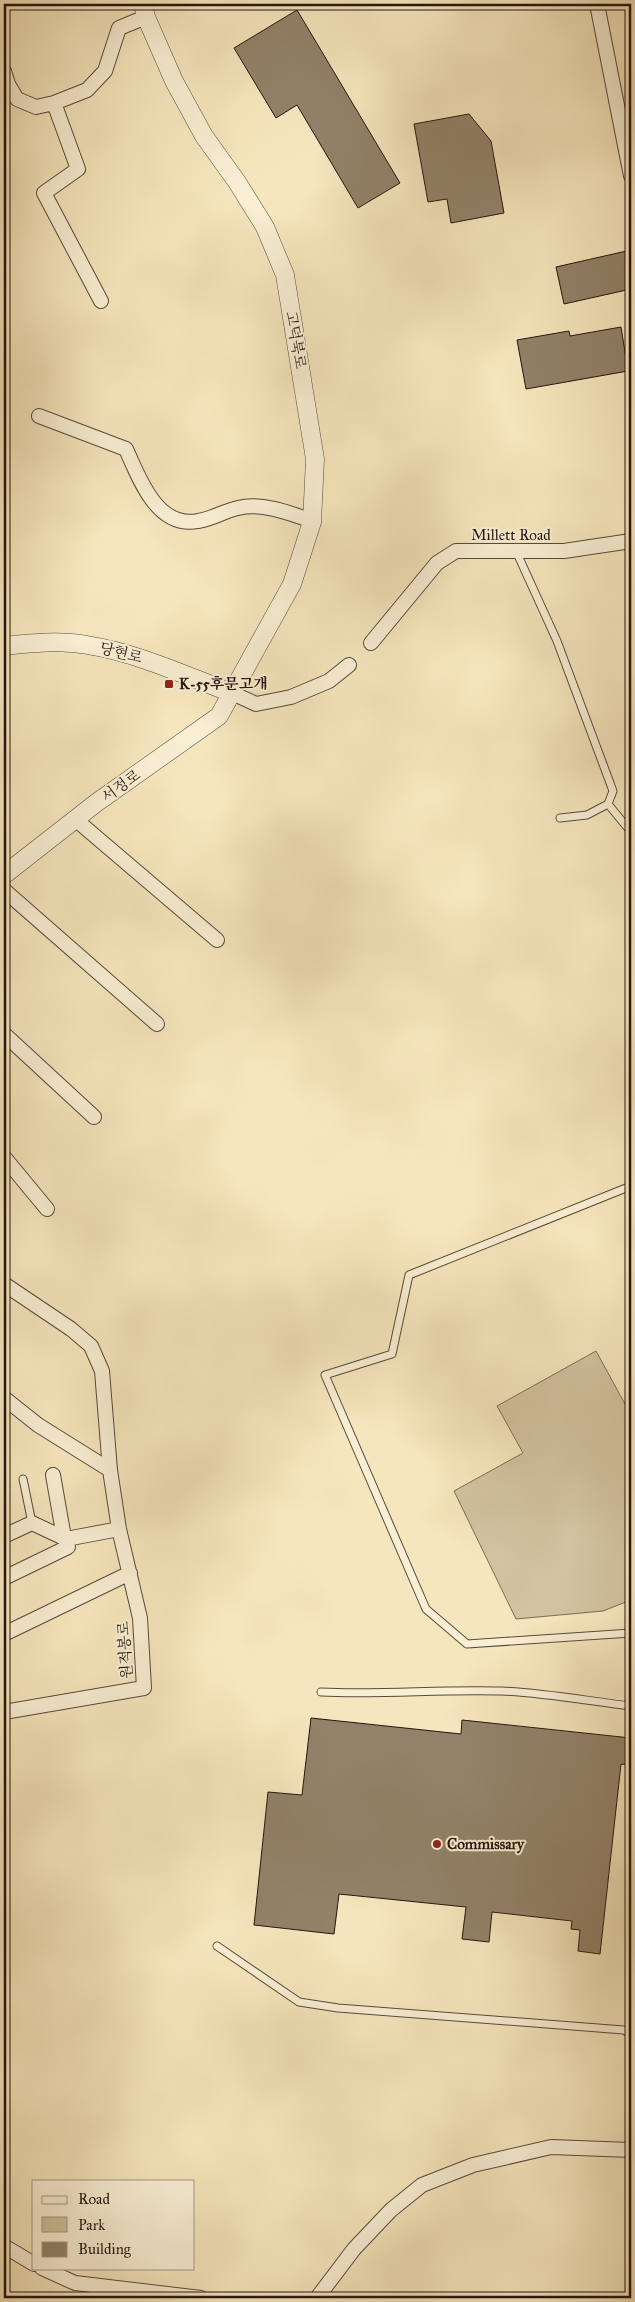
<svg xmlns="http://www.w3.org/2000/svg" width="635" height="2302" font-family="'IM FELL Great Primer','Noto Serif KR',serif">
	<rect width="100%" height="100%" fill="#f6e6bd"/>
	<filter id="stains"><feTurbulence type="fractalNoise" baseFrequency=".004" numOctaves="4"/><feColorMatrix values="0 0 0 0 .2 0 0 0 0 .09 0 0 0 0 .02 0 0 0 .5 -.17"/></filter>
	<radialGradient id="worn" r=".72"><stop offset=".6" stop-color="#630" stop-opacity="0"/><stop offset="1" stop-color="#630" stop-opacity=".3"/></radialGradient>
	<path fill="#d2c29f" stroke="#7c6c56" d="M596,1351L631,1415V1600L603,1611L516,1619L454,1491L523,1453L497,1406Z"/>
	<path fill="#928269" stroke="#25150d" d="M297,10L400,183L358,208L297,105L276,118L234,48Z
		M469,114L491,141L504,213L451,223L447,199L428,202L414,124Z
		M631,250V289L564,304L556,267Z
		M621,327L628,371L526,389L517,340L569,331L570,336Z
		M311,1718L461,1734L462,1720L631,1738L629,1765L621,1764L600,1954L578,1951L580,1930L571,1929L572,1921L492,1912L489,1942L462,1939L466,1907L339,1894L334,1934L254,1925L268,1792L302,1795Z"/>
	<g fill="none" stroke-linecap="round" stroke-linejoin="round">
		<defs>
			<path id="service" d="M516,551L557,641L613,791L608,804L587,815L560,818
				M608,804L631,832
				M631,1193L626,1188L409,1275L392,1354L325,1375L426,1609L467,1644L631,1633
				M23,1479L32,1523
				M321,1692C381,1695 441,1689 502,1691C545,1693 588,1701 631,1706
				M217,1946L299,2002L338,2008L624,2030L631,2035"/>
			<path id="minor" d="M597,4L631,176
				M4,71L8,84L17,99L36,107L54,103L87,90L105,71L119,28L146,17
				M54,103L78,169L44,193L101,301
				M39,416L126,449C139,478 157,529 198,521C212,519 224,511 238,508C262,502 290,513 312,521
				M371,643L437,563L456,551H564L631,541
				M232,693L256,704L291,697L329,681L349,665
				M75,819L217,940
				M4,890L157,1024
				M4,1034L94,1117
				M4,1157L47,1209
				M4,1284L71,1329L91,1346L102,1371L110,1470L119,1529L140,1618L144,1688L4,1712
				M4,1398L38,1425L110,1470
				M4,1536L32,1523L66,1539L119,1529
				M4,1578L68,1547L63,1532L53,1475
				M4,1634L130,1573
				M4,2246L34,2264
				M42,2268L75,2283L201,2298
				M317,2298L354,2249L391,2210L422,2185L473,2165L551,2147L631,2150"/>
			<path id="tertiary" d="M4,646C32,643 59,640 87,645C138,653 184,675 232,693
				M4,875L96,803L219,716L292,584L312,522L315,459L285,275L265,227L237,182L204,136L174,81L146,17L143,4"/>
		</defs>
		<use href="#service" stroke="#594939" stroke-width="9"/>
		<use href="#minor" stroke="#594939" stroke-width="16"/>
		<use href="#tertiary" stroke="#594939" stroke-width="19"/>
		<use href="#service" stroke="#f9efd4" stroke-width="7"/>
		<use href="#minor" stroke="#f9efd4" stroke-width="14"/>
		<use href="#tertiary" stroke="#f9efd4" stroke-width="18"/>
	</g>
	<g fill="#8f2418" stroke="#f9efd4" stroke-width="2">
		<rect x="164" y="679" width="10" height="10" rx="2.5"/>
		<circle cx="437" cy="1844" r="5"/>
	</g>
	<g text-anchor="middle" stroke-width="4" stroke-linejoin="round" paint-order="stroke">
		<g font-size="15" fill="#25150d" stroke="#f9efd4">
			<text transform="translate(296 340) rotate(80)" y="5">고덕북로</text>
			<text x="511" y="540">Millett Road</text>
			<text transform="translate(121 653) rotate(14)" y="5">당현로</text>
			<text transform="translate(121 786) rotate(-36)" y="5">서정로</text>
			<text transform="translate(125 1650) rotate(-94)" y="5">원적봉로</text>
		</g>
		<g font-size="15" font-weight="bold" fill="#25150d" stroke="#f9efd4" text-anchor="start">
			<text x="179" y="689">K-55후문고개</text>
			<text x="447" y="1849">Commissary</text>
		</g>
	</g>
	<rect width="635" height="2302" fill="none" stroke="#f6e6bd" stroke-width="20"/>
	<rect x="5" y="5" width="625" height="2292" fill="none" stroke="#25150d" stroke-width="2.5"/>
	<rect x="10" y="10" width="615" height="2282" fill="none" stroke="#25150d"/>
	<rect x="32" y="2180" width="162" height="90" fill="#f9efd4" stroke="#a49884"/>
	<rect x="42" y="2196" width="25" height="8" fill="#f9efd4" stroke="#a49884"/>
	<text x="78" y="2204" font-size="15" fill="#25150d">Road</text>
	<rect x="42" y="2217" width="25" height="15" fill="#d2c29f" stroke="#a49884"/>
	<text x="78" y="2230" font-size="15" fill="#25150d">Park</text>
	<rect x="42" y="2242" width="25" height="15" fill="#928269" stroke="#a49884"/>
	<text x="78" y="2254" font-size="15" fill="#25150d">Building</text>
	<rect width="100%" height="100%" filter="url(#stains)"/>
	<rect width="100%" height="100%" fill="url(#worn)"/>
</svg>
